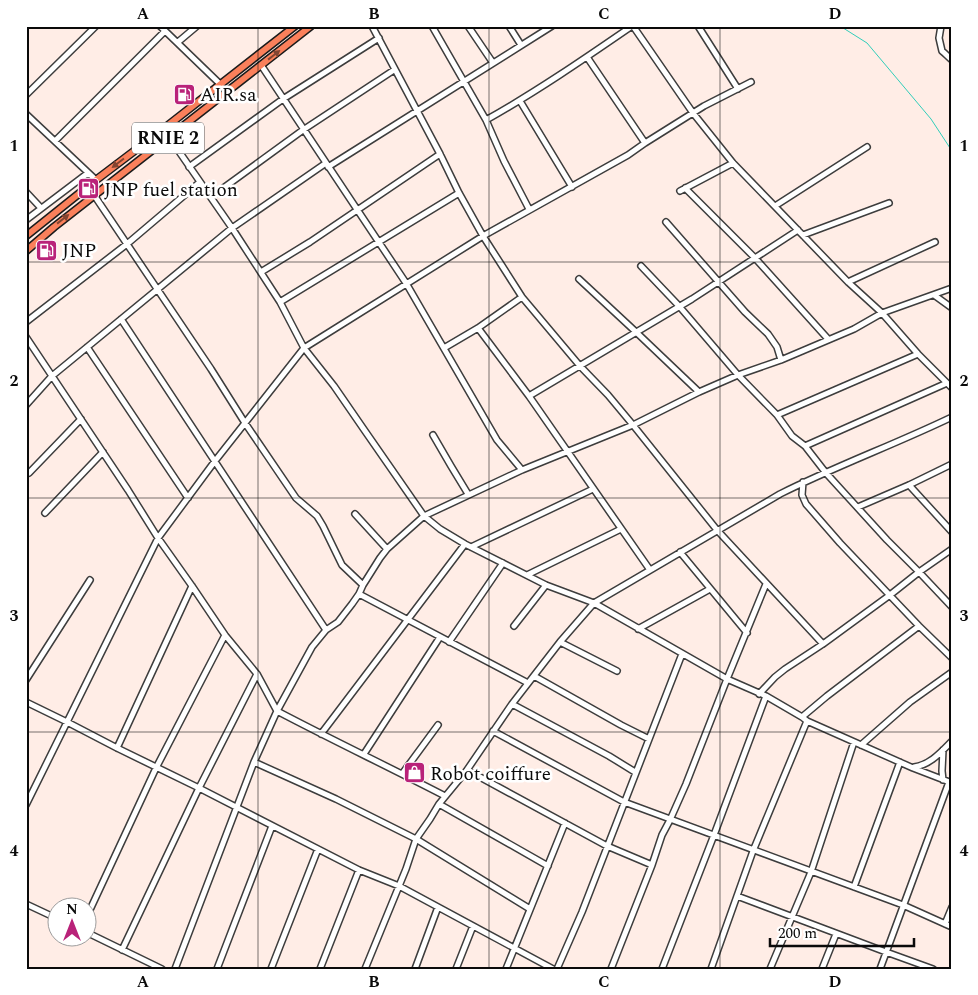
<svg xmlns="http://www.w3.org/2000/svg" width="978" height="995" font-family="Spectral,serif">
	<rect width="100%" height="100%" fill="#ffede6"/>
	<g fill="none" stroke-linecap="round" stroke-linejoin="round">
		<path stroke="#31ceba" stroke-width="1" d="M840,26L867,43L931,119L952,151"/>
		<defs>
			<path id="minor" d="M160,26L220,84
				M372,26L440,154L459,193L483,236L522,297L580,366L608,395L633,425L717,530L823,644
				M432,26L486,120L504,161L529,209
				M468,26L493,63
				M509,26L521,45
				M633,26L693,113L733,163L848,282L882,313L918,354L952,388
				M698,26L738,89
				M941,26L939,38L942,51C946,54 948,57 952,60
				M178,42L197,26
				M261,65L406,283L497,440L522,470
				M26,95L96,26
				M520,101L572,187
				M26,114L96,180
				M486,120C536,92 584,59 632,26
				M169,137L232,228L280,302L304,348L334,386L365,431L424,516L440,529L465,544L546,585L594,603L727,679L766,696L802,717L807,721L913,768L952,783
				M55,141L165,31
				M645,143L704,106L751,82
				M189,167L283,99L379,38
				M328,167L552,26
				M685,188L755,258L828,339
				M680,191L733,163
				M26,192L41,208
				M94,195L211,369L245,423L296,498L317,516L323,526L342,565L363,585
				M211,197L303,130L394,70
				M775,206L867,147
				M26,220L88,173
				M666,222L745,312L768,334L777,347L781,360
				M803,235L889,203
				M641,266L679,306L738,375L777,415L792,436L805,446L826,473L887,540L919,572L952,607
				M261,272L310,242L440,154
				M579,279L636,332L699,392
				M848,282L935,242
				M934,295L952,308
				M280,302L459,193
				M121,319L326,630
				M26,322L127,244L200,182
				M478,328L529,396L650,570
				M26,337L128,490L158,538L192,586L225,635L257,674L277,711L254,762L175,969
				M87,347L188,498
				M444,348L478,328L522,297
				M529,396L692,299L798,230
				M26,405L52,376L232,228L326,163
				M777,415L918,354
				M433,435L451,466L468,494
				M805,446L947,383
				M29,473L81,419
				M803,482L802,495L806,504L840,543L919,626L952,658
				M909,485L952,532
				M858,507L909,485L952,464
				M45,513L103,452
				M355,514L387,549
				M471,547L593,489
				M680,552L747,633
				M527,575L621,529
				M359,594L528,683
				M514,626L546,585
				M638,629L710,589
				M449,642L503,563
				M560,642L617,671
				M534,676L621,725L649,739
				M26,680L90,580
				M759,694L775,677L785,669L823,644L890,595L919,572L952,549
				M26,702L67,722L117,748L199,788L359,870L399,886L553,969
				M512,704L609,756L635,772
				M802,717L827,696L919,626
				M493,731L624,802L903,905L952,927
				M321,734L465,544
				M861,745L910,702L952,672
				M117,748L192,586
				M943,750L942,771L943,780
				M364,754L440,637
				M254,762L336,799L416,839L530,909
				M914,767C930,765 941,752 952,741
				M467,770L607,846L652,865
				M402,774L438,725
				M445,796C389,767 332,740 277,711L312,647L326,630L338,622L352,604L359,594L363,585L380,558L387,549L424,516L522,470L633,425L699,392L738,375L781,360L854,329L882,313L952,288
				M439,804L548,866
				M26,805L158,538L215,461L304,348L483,236L628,155L645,143L587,57
				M854,887L900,762
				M737,896L886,952L933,969
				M26,904L58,919
				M88,914L156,768L225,635
				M945,924L952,907
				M88,933L162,969
				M122,950L199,788L257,674
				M217,969L272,826
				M271,969L318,849
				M320,969L359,870
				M365,969L406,869L416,839L430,819L439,804L467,770L512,704L560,642L594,603L780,494C836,466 896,444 952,417
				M415,969L438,907
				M456,969L473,926
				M506,969L565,823
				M557,969L582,912L682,654
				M611,969L652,865L662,835L670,820L686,784L727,679L766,584
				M662,969L714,835L766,696
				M711,969L753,851L807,721
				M770,969L811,872L854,742
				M822,969L836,934
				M880,969L949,782"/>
			<path id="major" d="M26,236L96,180L162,130L295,26
				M26,251L54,227L311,26"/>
		</defs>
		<use href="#minor" stroke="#3d3d3d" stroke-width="8"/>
		<use href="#major" stroke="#1b1b1b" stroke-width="9"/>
		<use href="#minor" stroke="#fff" stroke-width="5"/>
		<use href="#major" stroke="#fa805b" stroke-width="6"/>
	</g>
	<defs><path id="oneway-solid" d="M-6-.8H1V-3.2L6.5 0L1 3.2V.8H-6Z" transform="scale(1.25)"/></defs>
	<g fill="#824532">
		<use href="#oneway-solid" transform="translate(274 55) rotate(-38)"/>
		<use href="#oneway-solid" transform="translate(118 163) rotate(143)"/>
		<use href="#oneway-solid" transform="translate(63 219) rotate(-38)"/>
	</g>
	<path fill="none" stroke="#0a0a0a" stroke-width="1" stroke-opacity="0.55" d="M258,26V969M489,26V969M720,26V969M26,262H952M26,498H952M26,732H952"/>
	<defs>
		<symbol id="fuel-square" viewBox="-11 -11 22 22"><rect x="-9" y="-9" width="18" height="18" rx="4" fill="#b92279" stroke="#fff"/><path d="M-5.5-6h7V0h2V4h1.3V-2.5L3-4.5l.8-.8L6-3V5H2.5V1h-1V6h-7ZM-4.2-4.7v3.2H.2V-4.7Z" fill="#fff"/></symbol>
		<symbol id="shop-square" viewBox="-11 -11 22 22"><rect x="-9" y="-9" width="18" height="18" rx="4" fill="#b92279" stroke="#fff"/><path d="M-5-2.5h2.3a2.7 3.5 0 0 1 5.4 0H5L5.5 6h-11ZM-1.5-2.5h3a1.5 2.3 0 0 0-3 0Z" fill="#fff"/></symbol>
	</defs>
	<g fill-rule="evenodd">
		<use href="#fuel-square" x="172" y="82" width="25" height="25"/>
		<use href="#fuel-square" x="76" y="176" width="25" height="25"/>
		<use href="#fuel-square" x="34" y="238" width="25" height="25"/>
		<use href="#shop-square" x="402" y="760" width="25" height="25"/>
	</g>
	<g text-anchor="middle" stroke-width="5" stroke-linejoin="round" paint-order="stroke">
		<rect fill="#fff" stroke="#545454" stroke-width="1" x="132" y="122.5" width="72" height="31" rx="4"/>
		<g font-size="18" font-weight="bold" fill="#0a0a0a">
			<text x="168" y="144">RNIE 2</text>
		</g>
		<g font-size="19" fill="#0a0a0a" stroke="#fff" text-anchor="start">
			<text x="200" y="101">AIR.sa</text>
			<text x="104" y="196">JNP fuel station</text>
			<text x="62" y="257">JNP</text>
			<text x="430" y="780">Robot coiffure</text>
		</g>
	</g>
	<rect width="978" height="995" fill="none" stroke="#ffffff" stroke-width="55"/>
	<g transform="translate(72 922)"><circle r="24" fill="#ffffff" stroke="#9d9d9d"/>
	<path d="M0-4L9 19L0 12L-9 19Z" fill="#b92279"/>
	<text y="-8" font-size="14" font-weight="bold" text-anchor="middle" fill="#0a0a0a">N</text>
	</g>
	<path d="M770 938v8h144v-8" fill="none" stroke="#0a0a0a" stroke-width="2.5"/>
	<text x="778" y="938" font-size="15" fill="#0a0a0a" stroke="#ffffff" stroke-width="4" paint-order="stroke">200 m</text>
	<rect x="28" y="28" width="922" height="940" fill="none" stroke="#0a0a0a" stroke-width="2"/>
	<g font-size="16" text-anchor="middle" font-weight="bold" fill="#0a0a0a">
		<text x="143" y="19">A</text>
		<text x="374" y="19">B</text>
		<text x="604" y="19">C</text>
		<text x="835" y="19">D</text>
		<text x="14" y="151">1</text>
		<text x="964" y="151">1</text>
		<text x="14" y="386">2</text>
		<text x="964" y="386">2</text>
		<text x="14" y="621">3</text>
		<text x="964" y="621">3</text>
		<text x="14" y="856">4</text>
		<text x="964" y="856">4</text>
		<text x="143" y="987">A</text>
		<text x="374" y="987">B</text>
		<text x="604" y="987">C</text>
		<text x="835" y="987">D</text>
	</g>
</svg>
